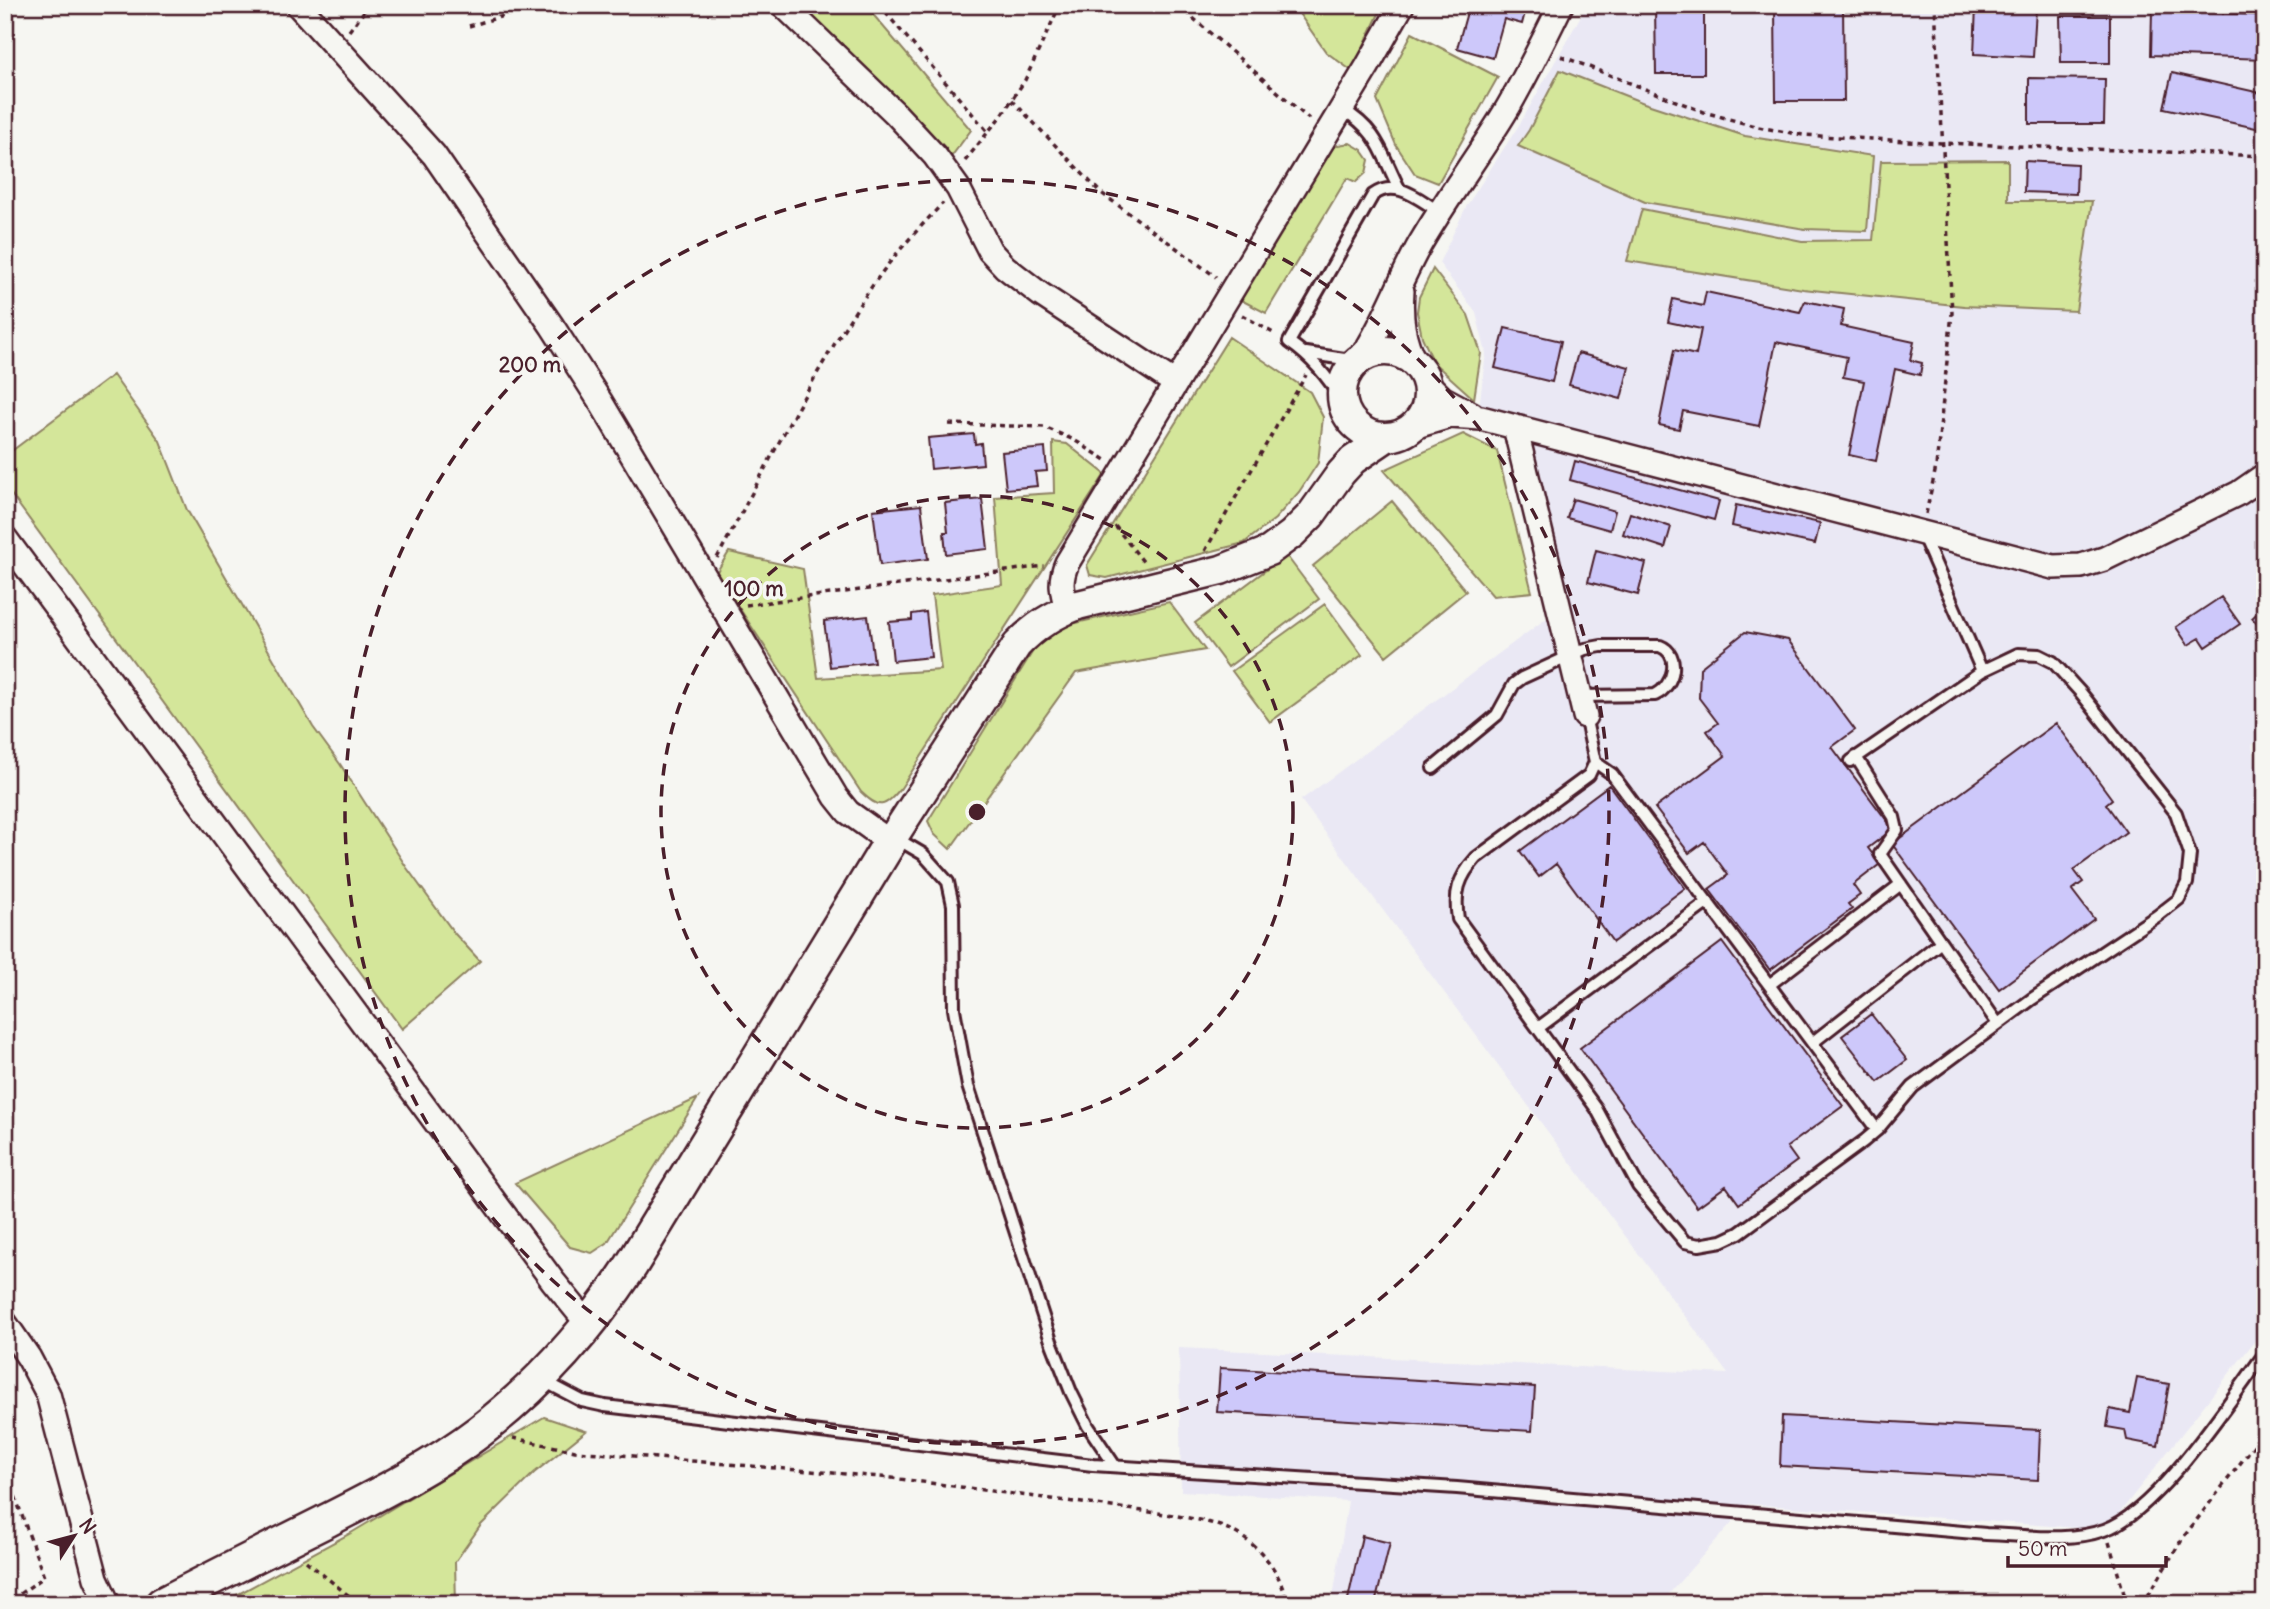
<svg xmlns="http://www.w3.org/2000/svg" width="2270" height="1609" font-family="Delius,sans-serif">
	<rect width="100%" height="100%" fill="#f6f6f2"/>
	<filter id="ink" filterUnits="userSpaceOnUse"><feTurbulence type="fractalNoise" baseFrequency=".0143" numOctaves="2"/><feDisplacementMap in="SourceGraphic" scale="14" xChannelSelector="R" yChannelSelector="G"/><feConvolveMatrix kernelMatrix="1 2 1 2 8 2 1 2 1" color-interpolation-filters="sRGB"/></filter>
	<g filter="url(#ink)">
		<path fill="#eae8f4" d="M1587,5H2265V729L2252,746L2265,796V1328L2106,1530L1748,1504L1660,1604H1332L1348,1501L1181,1491L1179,1348L1728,1374L1301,800L1547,618L1505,417L1479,408L1486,353L1476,313L1439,263L1466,207L1521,122Z"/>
		<path fill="#d4e69a" stroke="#8f8262" stroke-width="2" d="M797,5H865L971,130L951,157L944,147Z
			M1293,5H1383L1352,71L1326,52Z
			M1412,33L1498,77L1438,183L1415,174L1396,145L1377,100Z
			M1560,70L1644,103L1745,136L1873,156L1867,231L1805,229L1645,202L1518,146L1529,130Z
			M1350,143L1362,150L1369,160L1366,173L1356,182L1347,178L1266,313L1239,299L1327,150L1338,145Z
			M2008,160V201H2092L2076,311L1964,306L1803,289L1627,261L1642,209L1802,241L1873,240L1881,161Z
			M1433,269L1468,315L1481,353L1474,399L1434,363L1422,337L1417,312L1419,297Z
			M1229,337L1310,392L1323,417L1318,463L1299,492L1275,519L1244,543L1107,578L1090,575L1087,565Z
			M113,375L160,441L187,510L313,727L340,764L407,868L455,934L480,961L402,1029L5,486V456Z
			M1463,434L1497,451L1532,592L1493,596L1384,470Z
			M1053,442L1067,444L1105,474L901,788C884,808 880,810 861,792L716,573L729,552L803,569L818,678L941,670L932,595L1002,585L995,497L1054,493Z
			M1392,501L1466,591L1386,656L1313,566Z
			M1286,555L1319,599L1228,667L1195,623Z
			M1169,602L1205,650L1076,673L950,849L934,834L928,821L1041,638L1067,625Z
			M1325,604L1362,655L1270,722L1232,671Z
			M698,1098L607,1243L592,1253L570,1247L515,1183Z
			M544,1417L586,1431L534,1473L481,1525L455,1562L456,1604H220L351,1533Z"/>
		<path fill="#cdc8fa" stroke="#4a1f2b" stroke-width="2" d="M1469,5H1527L1522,24L1504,19L1493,58L1457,48Z
			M1655,5H1704V74H1656Z
			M1819,5H1843L1844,101H1776L1775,7Z
			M1994,5H2023V9H2036L2033,57L1974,54L1976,6Z
			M2152,11L2265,15V59L2151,55Z
			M2060,16H2110V63H2061Z
			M2172,73L2265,94V130L2164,108Z
			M2029,78L2105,79L2104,124H2029Z
			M2025,161L2077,164L2076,194L2024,192Z
			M1706,292L1800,312L1805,301L1844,309L1841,326L1914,342L1910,360L1922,363L1920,375L1895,369L1876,461L1849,455L1864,381L1843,377L1847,357L1776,342L1759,426L1683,411L1679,429L1659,425L1674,350L1696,355L1701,329L1668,322L1673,299L1703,306Z
			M1505,328L1561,341L1552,382L1495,368Z
			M1578,353L1629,367L1621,399L1569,385Z
			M974,434L975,444L981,443L983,464L931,469L928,438Z
			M1045,448L1047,471L1035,472L1037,486L1006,489L1002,452Z
			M1575,461L1719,501L1714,520L1570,480Z
			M982,499L988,549L946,554L944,532H948L945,503Z
			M1573,499L1615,511L1610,530L1567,518Z
			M921,505L928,559L880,565L873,510Z
			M1736,505L1820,523L1815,544L1732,526Z
			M1630,513L1671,527L1665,548L1623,534Z
			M1596,550L1646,563L1638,595L1588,582Z
			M2221,597L2240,624L2206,647L2200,638L2188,645L2176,627Z
			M2265,606V633L2252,618Z
			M926,612L931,657L893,661L889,622L912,620V614Z
			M868,616L874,662L830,667L824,621Z
			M1745,632L1788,640L1855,730L1832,747L1893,829L1868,848L1880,864L1853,885L1860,895L1848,904L1852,909L1770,970L1709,889L1728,875L1704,842L1689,853L1655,808L1725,756L1707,731L1718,723L1699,698L1700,668Z
			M2056,723L2112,799L2106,804L2126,832L2074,870L2083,882L2072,890L2094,919L1999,989L1892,844Z
			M1609,785L1685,888L1613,942L1556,864L1539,877L1520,851Z
			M1722,942L1843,1106L1787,1147L1797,1161L1739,1204L1726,1186L1697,1207L1580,1048Z
			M1871,1014L1907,1060L1878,1082L1842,1036Z
			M1220,1368L1535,1387L1532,1431L1217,1412Z
			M2137,1378L2169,1384L2158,1446L2127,1440L2125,1430L2107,1427L2110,1409L2130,1413Z
			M1782,1416L2040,1430L2038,1480L1780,1466Z
			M1362,1536L1390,1543L1375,1604H1347Z"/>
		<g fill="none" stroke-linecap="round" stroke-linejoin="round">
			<defs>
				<path id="service" d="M1342,109C1379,131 1381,153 1399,188
					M1306,353L1357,361
					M1342,400C1327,376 1312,358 1289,342L1373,195C1396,178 1418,199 1440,212
					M1923,536L1982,671
					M1585,716L1595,762L1589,775L1476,858C1458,878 1454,893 1458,919L1596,1108L1638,1186L1685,1242L1699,1245L1722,1241L1739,1233L1864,1141L1877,1130L1913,1087L2032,999L2157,916L2179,899L2187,883L2190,854L2176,813L2081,693L2053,662L2039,655L2018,654L1982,671L1851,761
					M1856,757L1894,817L1897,830L1880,854L1998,1024
					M1595,762L1612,774L1877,1130
					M1433,768L1497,715L1514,684L1522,678L1585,649L1601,646H1660C1681,654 1675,686 1655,695L1580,696
					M894,837L923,854L948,882L953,905L954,1009L968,1086L1051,1341L1071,1392L1088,1426L1115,1466
					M1769,985L1901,884
					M1538,1028L1708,902
					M1812,1043L1941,942
					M542,1380L582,1401L605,1406L1093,1465L1457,1488L1986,1534C2025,1535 2067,1543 2104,1530C2157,1513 2230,1400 2265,1353"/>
				<path id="minor" d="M298,5L434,155L552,326L600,401L836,797L848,812L890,842
					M783,5L895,113L935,156L958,188L990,251L1005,267L1040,294L1175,383
					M1402,291C1400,318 1403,340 1415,363
					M1362,357C1386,321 1399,281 1420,244C1446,199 1477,158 1504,114C1525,79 1543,42 1561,5
					M1426,382L1442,398L1472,414
					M1413,427L1450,416L1481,418L2053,567L2081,566L2104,559L2239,493L2265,475
					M1515,427L1585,716
					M5,538L553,1281L588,1324
					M1067,609C1062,591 1059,581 1067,563L1367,67L1402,5
					M5,1323L29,1358L48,1394L96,1578L108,1604"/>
				<path id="tertiary" d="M1342 394a43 43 0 1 1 86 0a43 43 0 1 1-86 0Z
					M890,842L1017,645C1035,626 1053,615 1078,605L1221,570L1269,551L1292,534L1311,515L1341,473L1353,460L1387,437"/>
				<path id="secondary" d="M162,1604C216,1576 270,1549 324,1522C377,1495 433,1467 480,1431C540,1385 590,1328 631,1266L890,842"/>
			</defs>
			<use href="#service" stroke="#4a1f2b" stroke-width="16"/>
			<use href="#minor" stroke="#4a1f2b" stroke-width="28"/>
			<use href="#tertiary" stroke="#4a1f2b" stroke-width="33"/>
			<use href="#secondary" stroke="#4a1f2b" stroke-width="37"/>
			<path stroke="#4a1f2b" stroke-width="3.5" stroke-dasharray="5 5" stroke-linecap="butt" d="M879,5L988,132
				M1178,5L1309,119
				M469,26L541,5
				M349,31L369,5
				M1561,56L1704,112L1758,127L1803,135L1942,143L2265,156
				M1012,100L1100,192L1216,277
				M965,161L1004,112L1025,80L1060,5
				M1242,315L1275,334
				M949,424L1044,427L1074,440L1106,460
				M1926,514L1936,467L1952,313L1935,5
				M1115,526L1145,564
				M1205,551L1306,375
				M717,558C769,464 819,358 883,271C901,247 922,225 943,203
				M746,605L1044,566
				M513,1438L575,1451L892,1478L1173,1515C1187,1518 1203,1520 1217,1525C1252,1536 1281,1567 1287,1604
				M5,1468L44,1577L5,1604
				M2109,1542L2127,1604
				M306,1561L359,1604
				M2143,1604L2182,1539L2265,1431"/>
			<use href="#service" stroke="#f6f6f2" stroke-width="10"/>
			<use href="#minor" stroke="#f6f6f2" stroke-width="23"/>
			<use href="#tertiary" stroke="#f6f6f2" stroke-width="28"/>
			<use href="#secondary" stroke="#f6f6f2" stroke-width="32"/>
		</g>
	</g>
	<g fill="none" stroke="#4a1f2b" stroke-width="3.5" stroke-dasharray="12 9">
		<circle cx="977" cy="812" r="316"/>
		<circle cx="977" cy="812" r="632"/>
	</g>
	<circle cx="977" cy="812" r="10" fill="#4a1f2b" stroke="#f6f6f2" stroke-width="3.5"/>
	<g font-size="21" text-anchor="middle" font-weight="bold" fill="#4a1f2b" stroke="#f6f6f2" stroke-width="7" stroke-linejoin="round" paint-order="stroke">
		<text x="530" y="372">200 m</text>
		<text x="754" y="596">100 m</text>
	</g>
	<rect width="2270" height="1609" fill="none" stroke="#f6f6f2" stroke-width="28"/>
	<rect x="14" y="14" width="2242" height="1581" fill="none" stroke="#4a1f2b" stroke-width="2.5" filter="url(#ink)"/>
	<g transform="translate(74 1536) rotate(54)" stroke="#f6f6f2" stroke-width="5" paint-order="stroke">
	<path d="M0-5L12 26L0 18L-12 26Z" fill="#4a1f2b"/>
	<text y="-10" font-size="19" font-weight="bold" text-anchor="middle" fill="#4a1f2b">N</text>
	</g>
	<path d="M2008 1556v10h158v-10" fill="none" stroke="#4a1f2b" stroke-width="3.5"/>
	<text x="2018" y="1556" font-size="21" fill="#4a1f2b" stroke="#f6f6f2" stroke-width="5" paint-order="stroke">50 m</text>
</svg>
